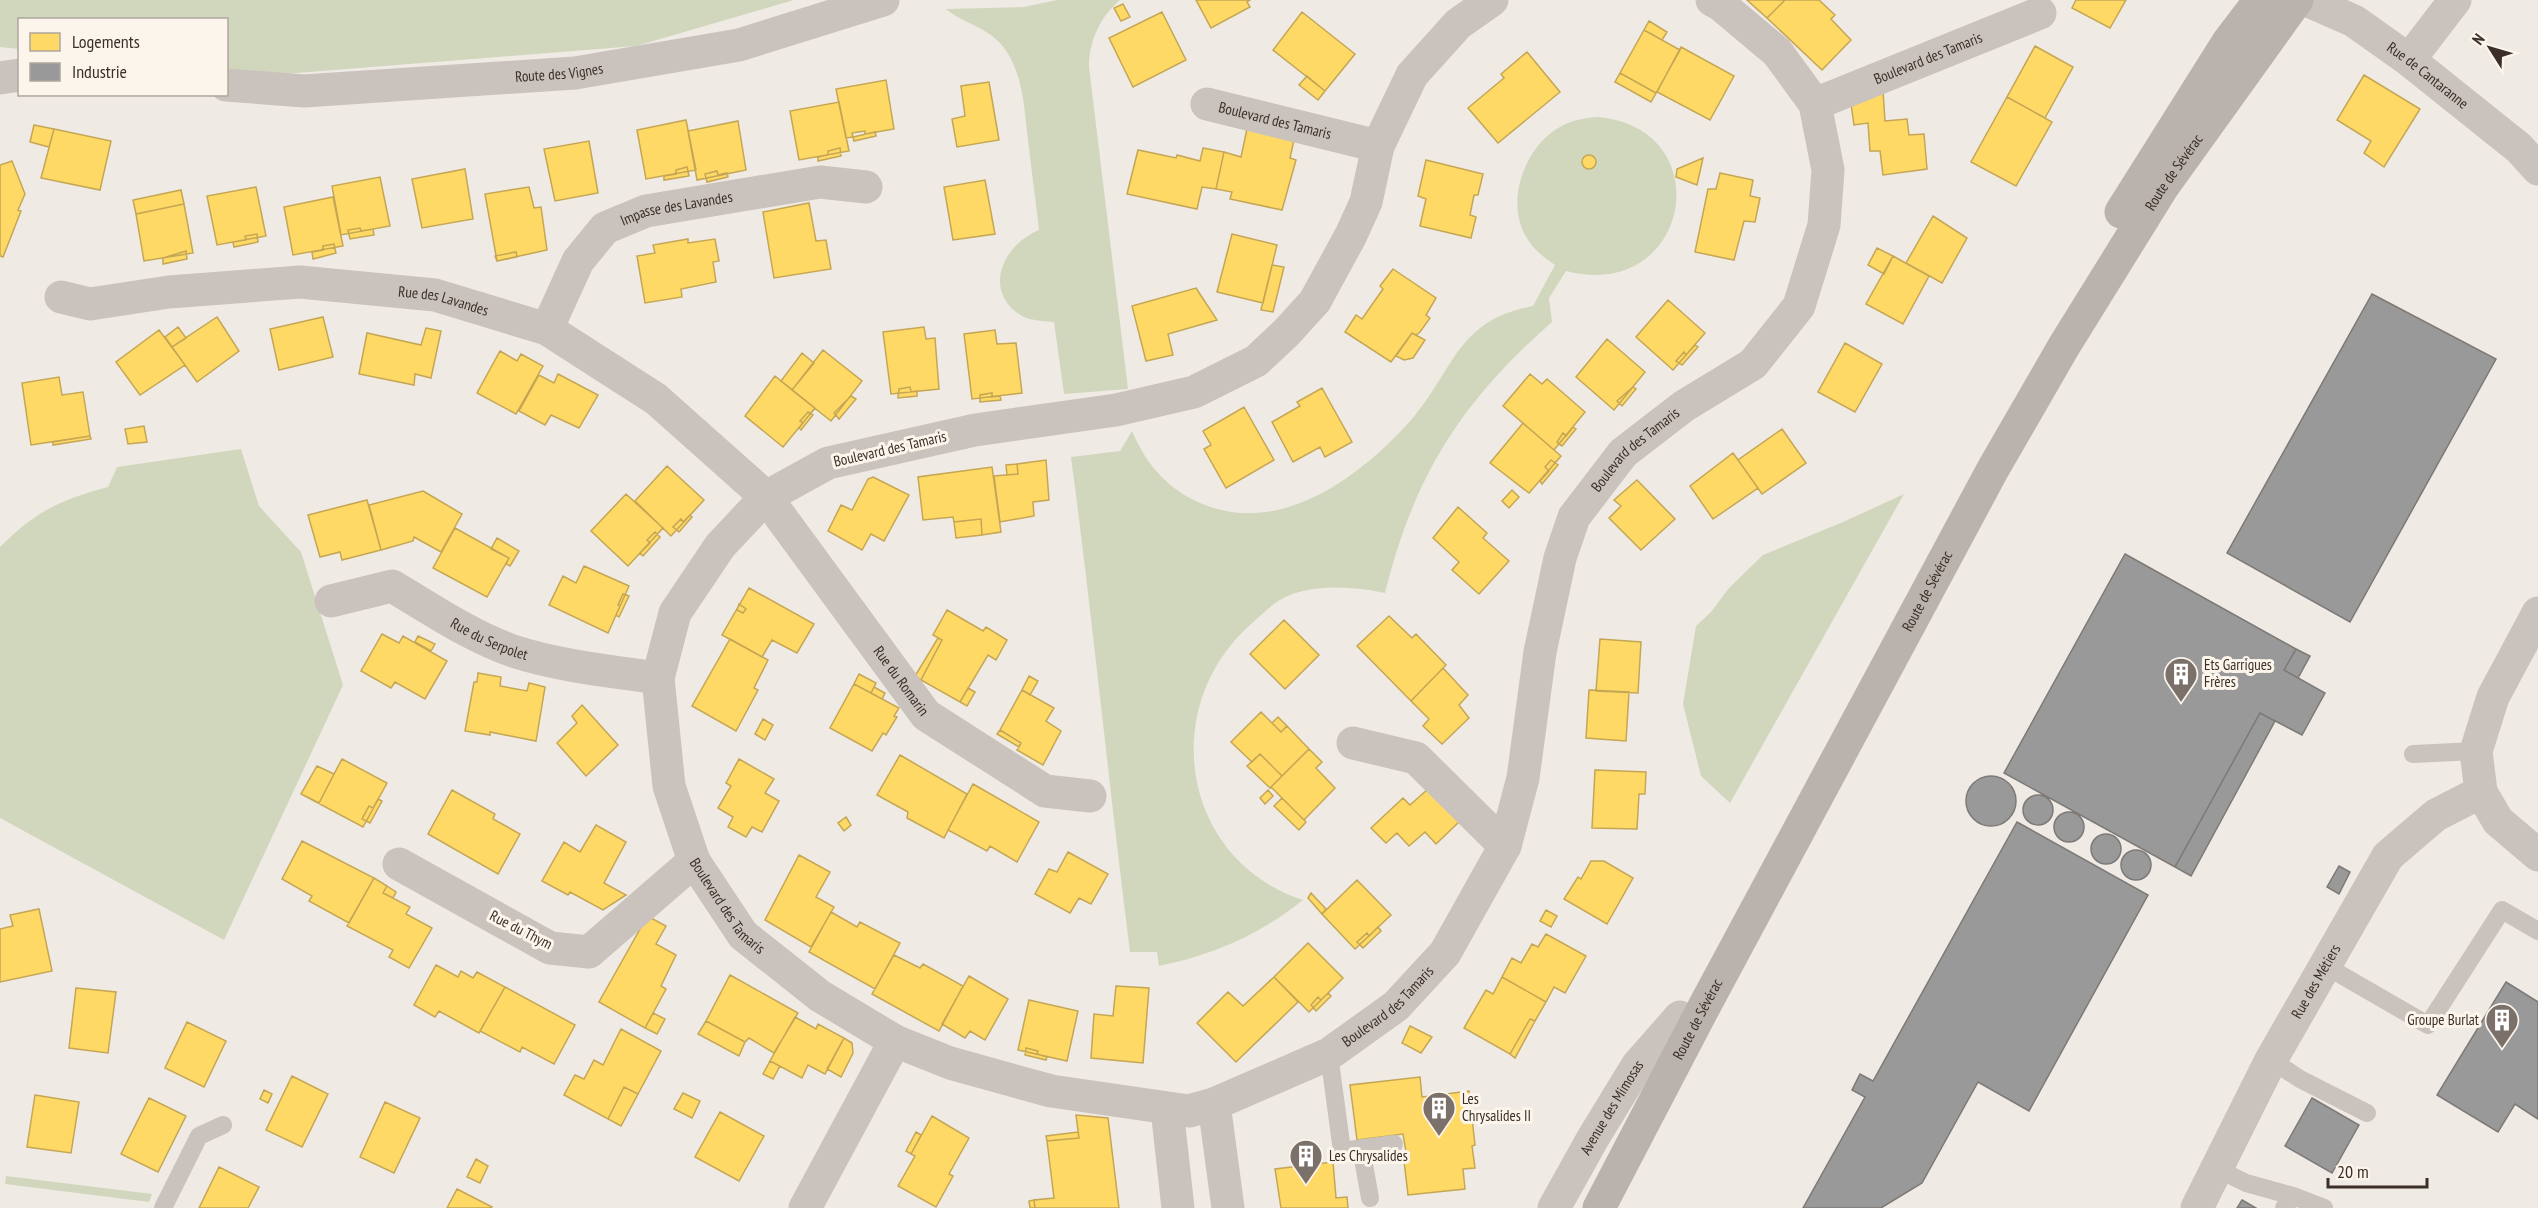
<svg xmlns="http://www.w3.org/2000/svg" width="2538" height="1208" font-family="'PT Sans Narrow',sans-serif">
	<rect width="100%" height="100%" fill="#f0eae4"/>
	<path fill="#d1d7bc" d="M0,0H794L636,46L284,74L227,69L226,20H20L19,49L0,47Z
		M1057,0H1120C1100,17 1089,41 1089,67L1128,389L1064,394L1054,322C1043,321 1032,321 1022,316C982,292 1002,245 1039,230C1036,203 1032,175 1029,148C1024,113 1025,71 1000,43C984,26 963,23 946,9L1024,7Z
		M1598,117C1721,128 1691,303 1566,271L1549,298L1552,322C1461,402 1414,476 1385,593C1355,587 1320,584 1290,595C1274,601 1263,614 1250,625C1158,707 1181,860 1303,900C1259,935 1213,955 1159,966L1157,952H1130C1109,787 1093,622 1071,457L1120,451L1132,431C1147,467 1173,495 1211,507C1287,533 1364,473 1412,419C1455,368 1457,320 1533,306L1555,265C1545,258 1535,251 1528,240C1505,206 1522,152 1555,130C1568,121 1582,118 1598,117Z
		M241,449L259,506L301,552L343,685L224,940L0,818V547C36,511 60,500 108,487L117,467Z
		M1904,494L1730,803L1701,776L1683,704L1696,626L1711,612L1729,588L1763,555L1843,522Z
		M6,1176L152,1194L149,1202L5,1184Z"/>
	<path fill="#ffd966" stroke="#c4a654" stroke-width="1.5" d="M1196,0H1250L1247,2L1250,7L1211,28Z
		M1747,0H1785L1767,18Z
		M1785,0H1819L1835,15L1831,19L1851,40L1822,70L1767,18Z
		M2076,0H2126L2110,28L2072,8Z
		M1123,4L1130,17L1121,21L1114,8Z
		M1162,12L1186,60L1133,87L1109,38Z
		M1302,12L1355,54L1325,91L1273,50Z
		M1649,21L1667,32L1662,40L1644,30Z
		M1644,30L1680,50L1656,93L1620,73Z
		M2035,46L2073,67L2045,118L2007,97Z
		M1681,47L1734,76L1710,120L1657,92Z
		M1527,52L1560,92L1498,143L1468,108L1504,78L1501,74Z
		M1620,73L1656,93L1651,102L1615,82Z
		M2364,75L2420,109L2384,167L2364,153L2371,141L2337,120Z
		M1307,76L1325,91L1318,100L1299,85Z
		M886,80L894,129L865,134V131L858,132L852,133L853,137L846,138L836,89Z
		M989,82L999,140L957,147L952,119L965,116L961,86Z
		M1883,91L1885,121L1907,119L1909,135L1924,134L1927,169L1883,175L1880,151H1870L1868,123L1854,125L1851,104Z
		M2007,97L2052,122L2016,186L1971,162Z
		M839,102L849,151L799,160L790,111Z
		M686,120L696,170L646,179L637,130Z
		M738,121L746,170L697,180L688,131Z
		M34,125L54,129L49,147L30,142Z
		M54,129L111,141L100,190L41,178Z
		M1247,129L1294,140L1290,158L1296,160L1282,210L1230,199L1232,192L1216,189L1224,152L1241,157Z
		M875,132L876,136L854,141L853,137Z
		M589,141L598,193L555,201L544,149Z
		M840,148L841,156L818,161V157L828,155V151Z
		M1203,148L1224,152L1216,189L1202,187L1197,209L1127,194L1138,150L1176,158L1177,155L1200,161Z
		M1582 162a7 7 0 1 1 14 0a7 7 0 1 1-14 0Z
		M1703,158L1697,185L1676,177L1677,169Z
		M1426,160L1483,174L1478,195H1474L1470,215L1476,217L1471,238L1420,226L1426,199L1418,196Z
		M12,161L25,194L18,210L21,211L3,257L0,256V165Z
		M687,167L689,176L664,180V176L676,174V170Z
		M465,169L473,219L422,228L412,179Z
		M717,171L718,175L727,173L728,177L707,182L705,174Z
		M1720,173L1753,180L1750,196L1760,198L1755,222L1744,221L1734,260L1695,252L1708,189H1716Z
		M380,177L390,226L341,235L332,186Z
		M985,180L995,234L953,240L944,187Z
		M256,187L266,236L217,245L207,196Z
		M529,187L534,208L541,207L547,250L497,261L485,194Z
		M181,190L184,204L136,214L133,200Z
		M333,197L343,246L293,255L284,207Z
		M809,203L816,241L826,240L831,269L774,278L763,212Z
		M184,204L193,253L144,261L136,214Z
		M1933,216L1967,238L1942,283L1906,263Z
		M360,228L361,231L373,229L374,235L350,239L348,230Z
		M257,234L258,242L234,247L233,242L246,240L245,236Z
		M1232,234L1277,245L1263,303L1217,292Z
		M688,239V243L715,239L719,261L713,262L716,282L681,289L682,297L645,303L637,256L655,253L653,245Z
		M334,244L336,253L313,259L312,252L323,250V246Z
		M1877,248L1893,256L1884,274L1868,265Z
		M186,251L187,259L163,264V258Z
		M516,252L517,257L497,261L495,256Z
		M1893,256L1929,276L1903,324L1866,304Z
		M1272,265L1284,267L1273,312L1261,310Z
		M1393,269L1436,298L1426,315L1430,318L1420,332L1416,335L1412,333L1391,362L1345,332L1356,315L1362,319L1383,289L1380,286Z
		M1196,288L1217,320L1168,334L1173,355L1146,361L1132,306Z
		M1668,300L1705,333L1673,370L1636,337Z
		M217,317L239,351L197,382L172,347Z
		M323,317L333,357L279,370L270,329Z
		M178,327L186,338L172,347L165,337Z
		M924,327L926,339L935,338L939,389L891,394L883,332Z
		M426,328L441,331L431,378L415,374L414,385L359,374L367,333L421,345Z
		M159,330L185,365L140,395L116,362Z
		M995,330L997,344L1016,343L1022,393L972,399L964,334Z
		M1412,333L1425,340L1413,358L1404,360L1396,356Z
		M1607,339L1645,372L1614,410L1576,377Z
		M1845,343L1882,364L1855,412L1818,392Z
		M1695,345L1698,347L1682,365L1676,361L1684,352L1686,355Z
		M823,350L862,381L831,421L792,390Z
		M500,351L517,361L521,354L543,366L516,414L477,393Z
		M802,353L814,363L792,390L781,381Z
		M558,374L598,395L579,428L551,415L545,425L519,411L539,375L554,383Z
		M1530,374L1542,384L1547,379L1585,412L1554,450L1503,406Z
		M775,376L815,408L783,447L745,416Z
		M59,377L62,395L83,392L90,436L31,445L22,383Z
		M910,387L911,392L917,391V396L898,398L899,389Z
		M1633,387L1636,389L1622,406L1617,401Z
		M1322,388L1352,442L1325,457L1320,447L1293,462L1272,422L1300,406L1297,402Z
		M992,393V397L1000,396L1001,400L980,402V395Z
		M851,396L856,399L839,419L834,413Z
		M1244,407L1274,460L1226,488L1204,449L1211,445L1203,431Z
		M808,412L813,415L801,430L799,428L803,423L800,421Z
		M1523,423L1561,456L1529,493L1490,463Z
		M144,426L147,442L128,444L125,429Z
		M1573,427L1576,429L1562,446L1557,442L1563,433L1566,436Z
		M1573,427L1576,429L1562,446L1559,444Z
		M1782,429L1806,463L1762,494L1738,460Z
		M90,436L91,439L53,445V442Z
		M1733,453L1758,488L1713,519L1690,486Z
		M1046,460L1049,500L1033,502L1034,516L1000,522L994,476L1018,474L1017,464Z
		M1551,460L1558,465L1542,484L1540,481L1549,471L1545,467Z
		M1017,464L1018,474L1007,475L1006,465Z
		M667,466L704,500L671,536L635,501Z
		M992,467L1001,532L982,535L981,519L954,522L953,517L923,520L918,477Z
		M873,477L909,495L884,541L871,534L862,550L828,531L841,505L852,510L868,479Z
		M1637,480L1675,519L1641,550L1609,518L1621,506L1614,500Z
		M1512,490L1519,497L1509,508L1502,501Z
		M423,491L462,514L441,552L414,537L413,541L381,550L369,505Z
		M626,494L663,528L628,566L591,531Z
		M367,500L381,550L342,560L340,552L320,557L308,515Z
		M1458,507L1487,533L1483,538L1509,561L1479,594L1452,570L1459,562L1433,538Z
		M690,515L692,517L679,532L673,527L681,519L683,522Z
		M981,519L982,535L956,538L954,522Z
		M455,528L509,558L487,597L433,568Z
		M655,532L660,537L643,556L640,553L650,543L647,540Z
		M497,538L519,551L510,566L506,564L509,558L491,549Z
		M584,566L629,586L608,633L549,605L563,576L576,583Z
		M749,588L814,624L797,653L772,640L762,657L722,635Z
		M623,594L629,596L619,617L616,615L620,606L618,605Z
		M739,604L746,609L743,613L737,610Z
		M947,610L983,631L986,627L1007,640L996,660L988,655L960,702L921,680L942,640L933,635Z
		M1389,616L1412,638L1416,634L1446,665L1411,701L1357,646Z
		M1284,620L1319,655L1285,689L1250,654Z
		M382,634L399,643L403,636L447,661L425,699L395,682L391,688L361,671Z
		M418,636L435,644L431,651L415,642Z
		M938,638L942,640L921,680L915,676Z
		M730,639L768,660L754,688L758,690L736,731L692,706Z
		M1600,639L1641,642L1638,693L1596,691Z
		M1443,668L1468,695L1459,705L1469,718L1442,744L1423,726L1429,719L1411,701Z
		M478,673L501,677L500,686L527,691L529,683L545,687L536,741L490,732V735L465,731L474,682H477Z
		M859,674L876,683L871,693L854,684Z
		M1029,676L1038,681L1030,695L1022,690Z
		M854,684L899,708L894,716L897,717L886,735L883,733L872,751L830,728Z
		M874,687L885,693L882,699L871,693Z
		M968,688L975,692L967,706L960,702Z
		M1022,690L1054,708L1046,721L1061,731L1043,765L1017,750L1021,743L1000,730Z
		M1589,690L1629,692L1626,741L1586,738Z
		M582,705L618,745L586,776L557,743L577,723L572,716Z
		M1261,712L1281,732L1287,726L1309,749L1282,776L1260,754L1252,762L1231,742Z
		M1278,717L1287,726L1281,732L1272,723Z
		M763,719L773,725L765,740L755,734Z
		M1000,730L1021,743L1019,747L997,734Z
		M1309,749L1322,762L1316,768L1335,788L1304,820L1271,787Z
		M1260,754L1282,776L1270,788L1247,766Z
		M900,755L967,794L944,838L907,818L908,812L877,795Z
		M342,759L387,783L363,827L301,794L317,766L334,774Z
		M739,759L774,779L765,793L779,801L762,832L752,827L746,837L728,827L733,817L718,808L731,786L726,783Z
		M317,766L334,774L319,803L301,794Z
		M1595,770L1646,772L1645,794H1639L1637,829L1592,828Z
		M973,784L1039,822L1017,862L990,846L987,851L948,830Z
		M1428,789L1460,821L1436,844L1425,832L1409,846L1397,833L1386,843L1371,828L1403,798L1410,805Z
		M452,790L495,814L493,819L520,834L498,874L428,834Z
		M1268,790L1273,796L1265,804L1260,798Z
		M1282,798L1306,822L1299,830L1274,806Z
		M378,799L382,801L370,823L362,819L369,806L373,808Z
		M846,817L851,825L844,831L838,823Z
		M596,825L626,842L604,883L626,895L603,910L570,892L568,895L542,881L564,842L580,852Z
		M302,841L374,878L349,923L309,901L312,896L282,879Z
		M1068,852L1108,874L1091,904L1079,898L1070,913L1035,894L1049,869L1057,872Z
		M799,855L830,872L816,897L834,907L811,947L765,920Z
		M1591,861H1604L1633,878L1607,924L1564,899L1578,877L1581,879Z
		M374,878L387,886L383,893L410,907L406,914L432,928L409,968L389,957L393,950L347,926Z
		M1357,880L1391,915L1355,949L1322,914Z
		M387,886L396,892L393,898L383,893Z
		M1311,893L1326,909L1322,914L1308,898Z
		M39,909L52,971L0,982V929L13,926L10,915Z
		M1546,910L1557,916L1551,927L1540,921Z
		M831,912L857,927L860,922L900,943L875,989L809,952Z
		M651,918L666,926L656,944L676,955L661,986L666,989L645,1028L599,1002L644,922Z
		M1378,927L1381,931L1363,948L1357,942L1367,933L1369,936Z
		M1546,934L1586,956L1565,993L1554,987L1546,1002L1502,977L1512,958L1521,963L1532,944L1538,947Z
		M1308,943L1343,978L1309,1012L1274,977Z
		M894,955L920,968L923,964L963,986L939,1031L872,994Z
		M436,965L458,977L461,971L473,978L477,972L505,987L479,1033L439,1011L435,1017L414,1005Z
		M730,975L798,1013L774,1053L749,1038L745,1042L706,1021Z
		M969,976L1008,999L985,1040L970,1031L965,1038L942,1024Z
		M1274,977L1298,1002L1236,1062L1197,1023L1228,992L1243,1006Z
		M1502,977L1546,1002L1535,1021L1530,1019L1510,1054L1464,1028L1486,990L1493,994Z
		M1116,986L1149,988L1143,1063L1091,1058L1094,1014L1113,1016Z
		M505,987L575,1025L554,1064L522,1047L520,1052L480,1031Z
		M76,988L116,992L108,1053L69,1048Z
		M1328,993L1331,996L1316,1011L1311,1005L1318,997L1321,1000Z
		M1029,1000L1078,1011L1067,1061L1018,1050Z
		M653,1013L665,1019L657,1034L645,1028Z
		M795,1017L816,1029L818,1024L844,1038L825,1074L808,1065L802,1078L770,1061Z
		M1530,1019L1535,1021L1515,1058L1510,1054Z
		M706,1021L745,1042L739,1056L698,1034Z
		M187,1022L226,1041L204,1087L165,1068Z
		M1410,1026L1432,1037L1421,1053L1402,1043Z
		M621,1029L661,1051L638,1094L624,1087L608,1119L564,1095L575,1075L584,1079L594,1060L603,1065Z
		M844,1038L852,1043L853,1053L841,1077L827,1069Z
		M1026,1048L1038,1051L1037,1054L1047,1057L1046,1060L1025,1055Z
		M770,1061L780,1066L773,1079L763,1074Z
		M292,1076L328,1094L302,1147L266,1130Z
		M1420,1077L1422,1097L1469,1091L1475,1145L1472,1146L1475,1168L1463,1169L1465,1189L1408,1195L1403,1152H1406L1403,1134L1357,1140L1350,1085Z
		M624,1087L638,1094L621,1126L608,1119Z
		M264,1090L272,1094L268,1103L260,1099Z
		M683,1093L700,1101L692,1118L674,1109Z
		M35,1095L79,1102L71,1153L27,1147Z
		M149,1098L186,1116L158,1172L121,1154Z
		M385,1102L420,1118L394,1173L360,1157Z
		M720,1112L764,1136L739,1181L695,1157Z
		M1076,1115L1108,1118L1119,1208H1035L1034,1200L1054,1198L1047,1141L1079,1138Z
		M932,1116L969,1138L949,1174L953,1176L936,1207L898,1186L915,1156L911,1154Z
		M916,1132L921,1135L911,1154L906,1151Z
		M1078,1132L1079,1138L1047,1141L1046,1136Z
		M476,1159L488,1166L480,1183L467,1177Z
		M1333,1162L1336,1198L1347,1197L1348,1208H1281L1275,1169Z
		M219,1167L259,1187L248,1208H199Z
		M457,1189L492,1207L491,1208H447Z
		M1034,1200L1035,1208H1030L1029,1201Z"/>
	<path fill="#999" stroke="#7d7977" stroke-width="1.5" d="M2372,294L2496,359L2350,622L2227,553Z
		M2125,554L2296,649L2284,670L2325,693L2302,735L2260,713L2175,867L2004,773Z
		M2296,649L2310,656L2298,678L2284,670Z
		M2260,713L2275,721L2191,876L2175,867Z
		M1966 801a25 25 0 1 1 50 0a25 25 0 1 1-50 0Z
		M2023 810a15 15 0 1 1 30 0a15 15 0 1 1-30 0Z
		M2054 827a15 15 0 1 1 30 0a15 15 0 1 1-30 0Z
		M2017,822L2148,895L2029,1111L1978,1082L1922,1183L1881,1208H1803L1865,1097L1852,1090L1860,1074L1873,1081Z
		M2091 849a15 15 0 1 1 30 0a15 15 0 1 1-30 0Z
		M2121 865a15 15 0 1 1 30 0a15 15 0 1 1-30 0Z
		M2339,866L2350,872L2339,894L2327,887Z
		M2506,982L2538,1002V1119L2515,1104L2498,1132L2437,1095Z
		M2312,1098L2359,1125L2332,1173L2285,1146Z
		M2242,1200L2256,1208H2237Z"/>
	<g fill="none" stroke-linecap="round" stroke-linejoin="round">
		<path stroke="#cac2bc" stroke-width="18" d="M2413,754L2476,751
			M2324,965L2428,1025L2502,910L2538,931
			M1329,1054L1342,1151L1394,1144
			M2271,1060L2300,1079L2367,1113
			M1361,1148L1370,1198
			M2218,1169L2246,1183L2293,1196
			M163,1208L199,1136L223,1125
			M2284,1208L2293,1196L2324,1208"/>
		<g stroke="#cac2bc" stroke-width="33">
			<path id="s1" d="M1492,0L1458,24L1412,75L1378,146L1366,202L1351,235L1315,301L1286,333L1256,361L1194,392L1116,410L975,430L828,463L766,497L720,546L675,613L658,678L669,786L694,861L743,935L820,996L895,1041L950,1063L1051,1091L1189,1111L1214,1104L1329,1054L1396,1006L1445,953L1505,846L1523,778L1540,652L1560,558L1574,517L1623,453L1684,406L1753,364L1799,306L1824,225L1828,170L1815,104L1777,52L1721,5L1712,0"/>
			<path id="s2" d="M2306,0L2354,21L2409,60L2519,148L2538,169"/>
			<path d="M2409,60L2455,0"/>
			<path d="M0,78L20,75"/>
			<path id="s3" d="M226,85L304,91L575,73L739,45L883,0"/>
			<path id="s4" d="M1207,104L1378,146"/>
			<path id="s5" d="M1815,104L2040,13"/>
			<path id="s6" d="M61,297L90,304L169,292L300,282L435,295L547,329L656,399L766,497L926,715L1045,791L1090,796"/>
			<path id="s7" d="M547,329L578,261L605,228L646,211L820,182L866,187"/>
			<path id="s8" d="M331,601L392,586C431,609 470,636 513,651C559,666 610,671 658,678"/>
			<path d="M2538,613L2493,697L2476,751L2481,792L2498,821L2538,855"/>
			<path d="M1353,743L1416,758L1505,846"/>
			<path d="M399,864L550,948L589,952L694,861"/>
			<path d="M1214,1104L1228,1208"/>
			<path d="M1167,1109L1178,1208"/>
			<path d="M805,1208L895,1041"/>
			<path id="s9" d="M1554,1208L1593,1138L1637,1066L1680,1017"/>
			<path id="s10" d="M2197,1208L2271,1060L2388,856L2436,815L2481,792"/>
		</g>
		<g stroke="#bab2ac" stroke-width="33">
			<path d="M2121,212L2228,42L2260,0"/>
			<path id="s11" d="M1599,1208L1705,1005L1993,469L2064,346L2162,188L2297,0"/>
		</g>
	</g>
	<defs>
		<symbol id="building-pin" viewBox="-11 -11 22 30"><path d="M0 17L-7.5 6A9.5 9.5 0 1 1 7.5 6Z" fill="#7b706a" stroke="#fcf5ec"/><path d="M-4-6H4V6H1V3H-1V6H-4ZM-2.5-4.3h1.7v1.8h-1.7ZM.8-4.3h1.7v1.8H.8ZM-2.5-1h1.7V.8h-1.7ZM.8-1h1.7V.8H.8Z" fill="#fff"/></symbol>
	</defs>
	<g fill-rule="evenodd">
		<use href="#building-pin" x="2162" y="655" width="38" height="52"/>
		<use href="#building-pin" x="2483" y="1001" width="38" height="52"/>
		<use href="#building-pin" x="1420" y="1089" width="38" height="52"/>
		<use href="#building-pin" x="1287" y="1137" width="38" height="52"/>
	</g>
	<g text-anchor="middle" stroke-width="6" stroke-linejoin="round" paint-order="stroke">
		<g font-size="15" fill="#3c2f29" stroke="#fcf5ec">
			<text dy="5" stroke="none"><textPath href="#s5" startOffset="122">Boulevard des Tamaris</textPath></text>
			<text dy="5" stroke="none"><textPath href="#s3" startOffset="334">Route des Vignes</textPath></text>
			<text dy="5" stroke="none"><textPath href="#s2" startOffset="144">Rue de Cantaranne</textPath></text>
			<text dy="5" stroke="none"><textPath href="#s4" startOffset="70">Boulevard des Tamaris</textPath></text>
			<text dy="5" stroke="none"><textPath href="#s11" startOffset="1185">Route de Sévérac</textPath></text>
			<text dy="5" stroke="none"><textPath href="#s7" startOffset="192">Impasse des Lavandes</textPath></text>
			<text dy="5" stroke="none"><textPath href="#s6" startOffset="386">Rue des Lavandes</textPath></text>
			<text transform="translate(890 449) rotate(-13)" y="5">Boulevard des Tamaris</text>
			<text dy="5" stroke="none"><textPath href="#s1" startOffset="2793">Boulevard des Tamaris</textPath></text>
			<text dy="5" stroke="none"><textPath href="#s11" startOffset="699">Route de Sévérac</textPath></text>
			<text dy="5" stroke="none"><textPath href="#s8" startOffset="174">Rue du Serpolet</textPath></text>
			<text dy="5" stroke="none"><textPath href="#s6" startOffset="999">Rue du Romarin</textPath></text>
			<text dy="5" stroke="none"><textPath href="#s1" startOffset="1414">Boulevard des Tamaris</textPath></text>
			<text transform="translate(521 930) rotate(27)" y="5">Rue du Thym</text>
			<text dy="5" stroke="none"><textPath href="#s10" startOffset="256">Rue des Métiers</textPath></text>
			<text dy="5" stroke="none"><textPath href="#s1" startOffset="2163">Boulevard des Tamaris</textPath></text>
			<text dy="5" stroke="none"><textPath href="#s11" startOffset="213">Route de Sévérac</textPath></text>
			<text dy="5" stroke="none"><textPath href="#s9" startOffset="116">Avenue des Mimosas</textPath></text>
		</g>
		<g font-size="15" fill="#3c2f29" stroke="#fcf5ec" text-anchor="start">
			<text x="2204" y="670">Ets Garrigues<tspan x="2204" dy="17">Frères</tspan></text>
			<text x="2479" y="1025" text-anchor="end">Groupe Burlat</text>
			<text x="1462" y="1104">Les<tspan x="1462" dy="17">Chrysalides II</tspan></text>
			<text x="1329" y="1161">Les Chrysalides</text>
		</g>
	</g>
	<rect x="18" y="18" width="210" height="78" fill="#fcf5ec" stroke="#afa69e" stroke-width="1.5"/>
	<rect x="30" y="33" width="30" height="18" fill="#ffd966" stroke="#afa69e" stroke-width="1.5"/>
	<text x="72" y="48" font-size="18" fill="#3c2f29">Logements</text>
	<rect x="30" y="63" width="30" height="18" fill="#999999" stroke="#afa69e" stroke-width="1.5"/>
	<text x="72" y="78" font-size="18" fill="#3c2f29">Industrie</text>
	<g transform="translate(2490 48) rotate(307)" stroke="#fcf5ec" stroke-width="4.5" paint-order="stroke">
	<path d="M0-4.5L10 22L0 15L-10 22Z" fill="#3c2f29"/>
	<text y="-9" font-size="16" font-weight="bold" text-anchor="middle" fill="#3c2f29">N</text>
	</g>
	<path d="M2328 1178v9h99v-9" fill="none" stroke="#3c2f29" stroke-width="3"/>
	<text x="2337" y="1178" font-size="18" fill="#3c2f29" stroke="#fcf5ec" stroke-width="4.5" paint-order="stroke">20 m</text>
</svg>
